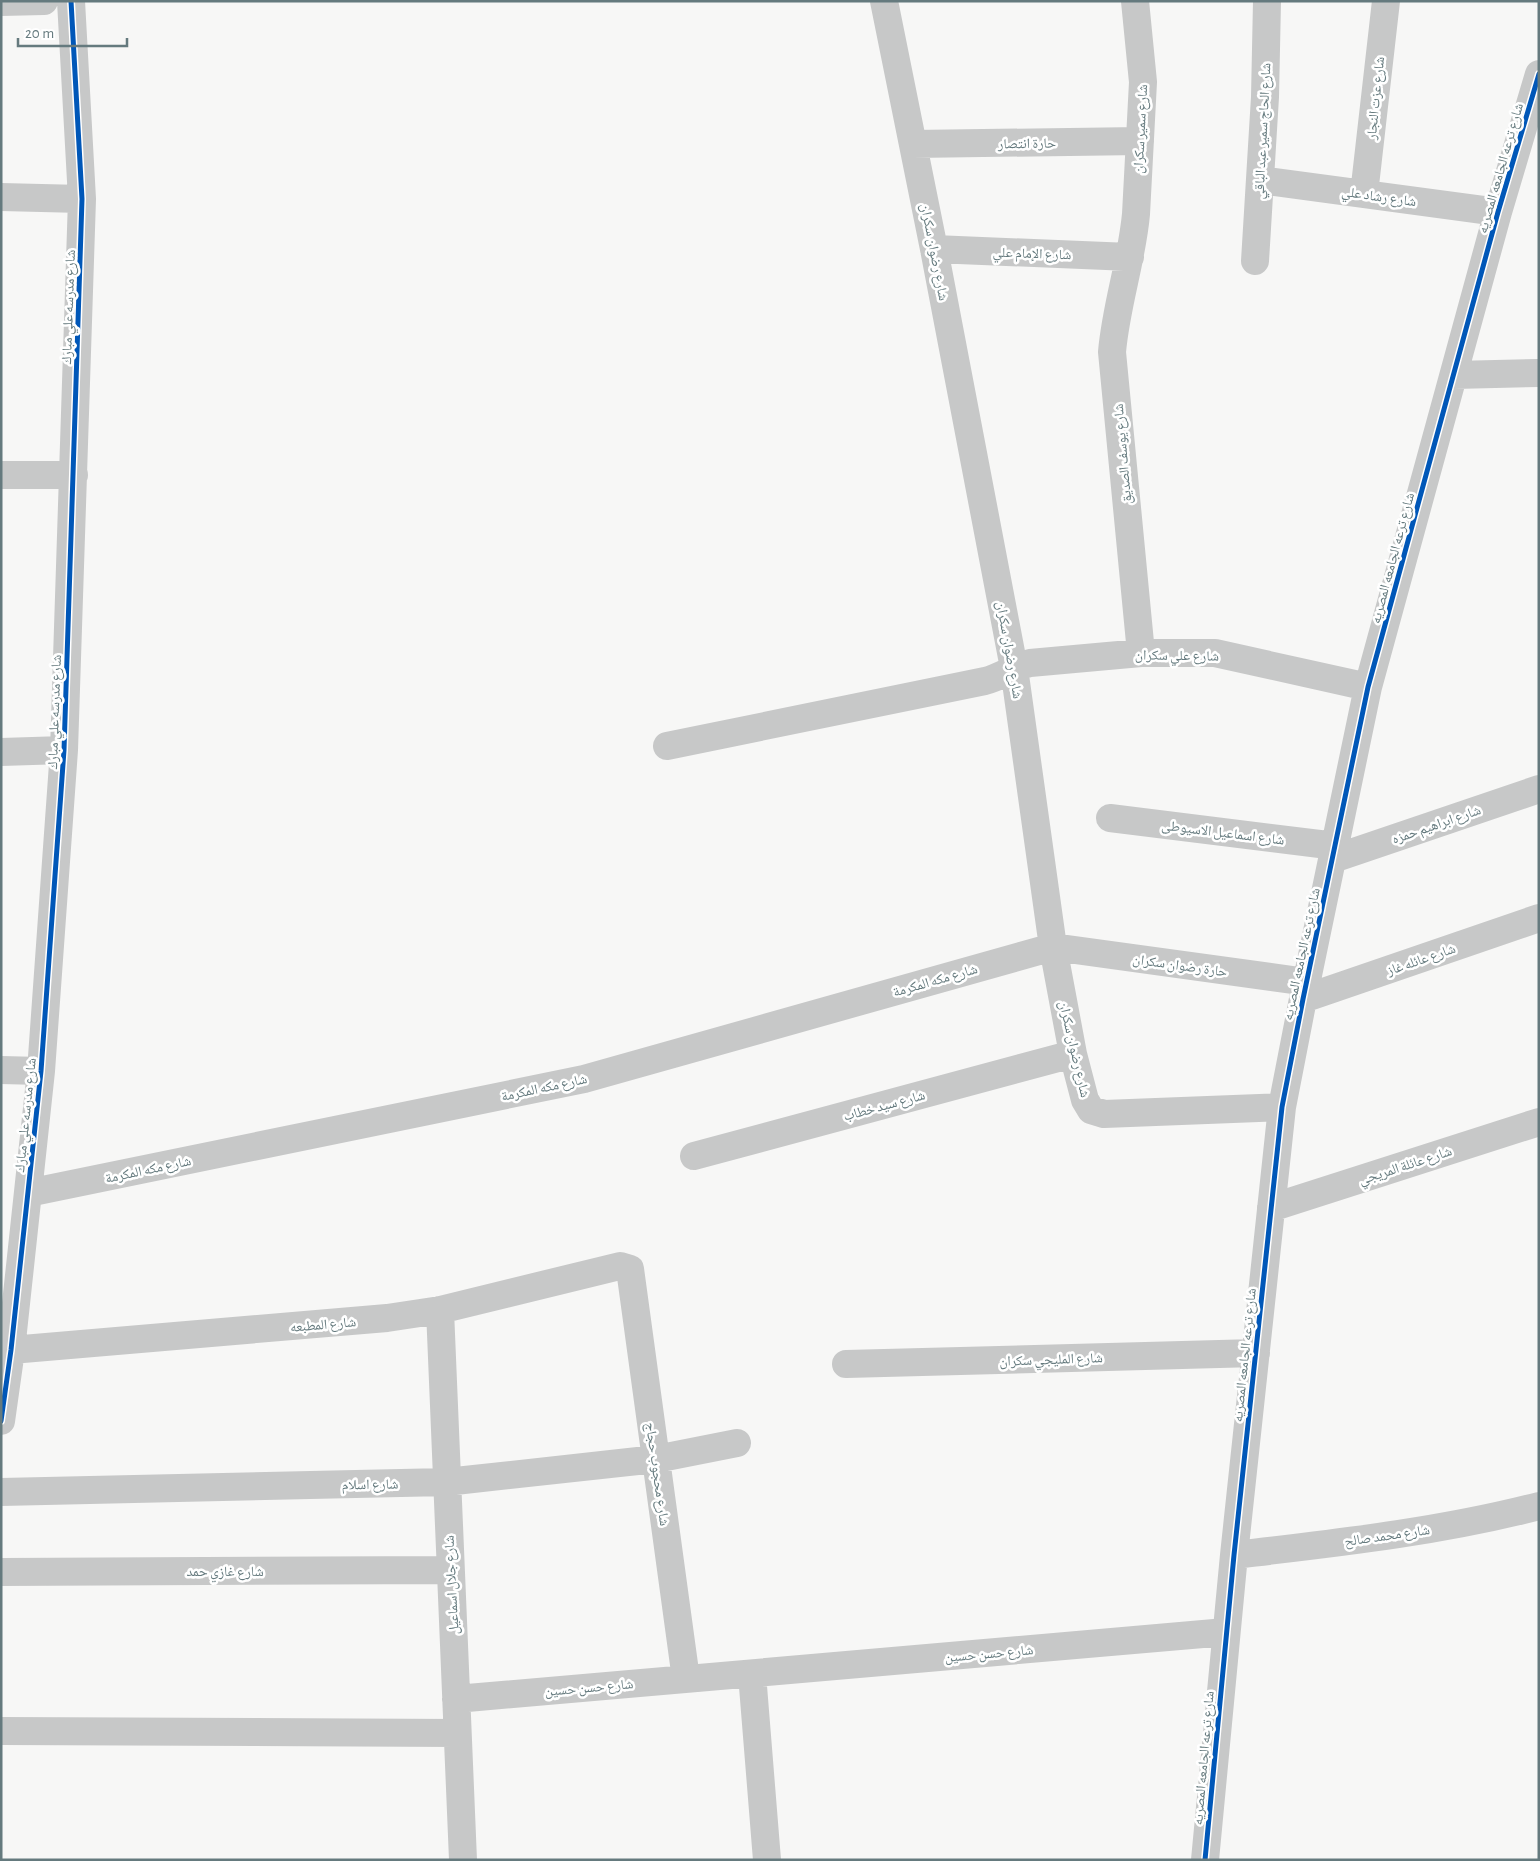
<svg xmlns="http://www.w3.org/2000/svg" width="1540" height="1861" font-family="'Alegreya Sans','Noto Naskh Arabic',sans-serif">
	<rect width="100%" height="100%" fill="#f7f7f6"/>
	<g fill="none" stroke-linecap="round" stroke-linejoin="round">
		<path stroke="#c7c8c8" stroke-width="28" d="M884,1L934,249L1014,668L1053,947L1073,1054L1085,1100L1091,1110L1104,1114L1282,1107
			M1135,1L1143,82L1136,214C1132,260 1116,305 1112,352L1141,653
			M1,2L44,1
			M913,144L1140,141
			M1260,180L1498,212
			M1364,194L1386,1
			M1,197L82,199
			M934,249L1130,257
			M1255,261L1265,97L1267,1
			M1454,375L1539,373
			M1,475H74
			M667,746L985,681C1001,677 1014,667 1030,663L1141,653H1215L1368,687
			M1,752L64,750
			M1110,818L1336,846
			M1333,859L1539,789
			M1303,999L1539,918
			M1,1070L41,1071
			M694,1156L1073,1054
			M28,1193L584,1079L1053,947L1307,982
			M1271,1208L1539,1122
			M440,1310L463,1860
			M11,1350L387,1318L440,1310L620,1266L630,1269L686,1679
			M846,1364L1256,1353
			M1,1421L11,1350L41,1071L64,750L82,199L71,1
			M1,1492L446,1482L656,1459L737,1443
			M1234,1555C1336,1543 1439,1532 1539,1506
			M1,1572L450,1570
			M752,1674L767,1860
			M456,1699L1226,1632
			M1,1731L457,1733
			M1205,1860L1234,1555L1282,1107L1303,999L1368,687L1498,212L1539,74"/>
		<defs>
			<path id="cycleway" d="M1,1421L11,1350L41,1071L64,750L82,199L71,1
				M1205,1860L1234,1555L1282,1107L1303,999L1368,687L1498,212L1539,74"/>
		</defs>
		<use href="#cycleway" stroke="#fff" stroke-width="8"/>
		<use href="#cycleway" stroke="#0057b8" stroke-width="5"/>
	</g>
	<g text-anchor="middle" stroke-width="5" stroke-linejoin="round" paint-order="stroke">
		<g font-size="14" fill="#657a7e" stroke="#fff">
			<text transform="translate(1375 98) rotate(-84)" y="5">شارع عزت النجار</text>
			<text transform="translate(1140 129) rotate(-87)" y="5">شارع سمير سكران</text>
			<text transform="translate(1262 131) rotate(-87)" y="5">شارع الحاج سمير عبد الباقي</text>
			<text transform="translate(1027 143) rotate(-1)" y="5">حارة انتصار</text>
			<text transform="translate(1500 168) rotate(-74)" y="5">شارع ترعه الجامعه المصريه</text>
			<text transform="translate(1379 196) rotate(8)" y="5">شارع رشاد علي</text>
			<text transform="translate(935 252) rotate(79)" y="5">شارع رضوان سكران</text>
			<text transform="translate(1032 253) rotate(2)" y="5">شارع الإمام علي</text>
			<text transform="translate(68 307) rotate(-88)" y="5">شارع مدرسه علي مبارك</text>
			<text transform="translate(1122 454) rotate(-95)" y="5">شارع يوسف الصديق</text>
			<text transform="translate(1392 558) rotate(-75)" y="5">شارع ترعه الجامعه المصريه</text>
			<text transform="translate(1010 650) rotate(80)" y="5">شارع رضوان سكران</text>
			<text transform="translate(1177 655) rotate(1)" y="5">شارع علي سكران</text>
			<text transform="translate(54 712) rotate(-88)" y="5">شارع مدرسه علي مبارك</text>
			<text transform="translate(1436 824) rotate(-19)" y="5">شارع ابراهيم حمزه</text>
			<text transform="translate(1223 832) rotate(7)" y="5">شارع اسماعيل الاسيوطى</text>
			<text transform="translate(1301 954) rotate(-78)" y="5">شارع ترعه الجامعه المصريه</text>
			<text transform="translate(1421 959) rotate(-19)" y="5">شارع عائله غاز</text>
			<text transform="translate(1180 965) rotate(8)" y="5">حارة رضوان سكران</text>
			<text transform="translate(935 980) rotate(-16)" y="5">شارع مكه المكرمة</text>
			<text transform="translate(1075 1049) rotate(77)" y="5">شارع رضوان سكران</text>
			<text transform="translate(544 1087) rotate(-12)" y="5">شارع مكه المكرمة</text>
			<text transform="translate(884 1105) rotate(-15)" y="5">شارع سيد خطاب</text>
			<text transform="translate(25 1115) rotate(-84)" y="5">شارع مدرسه علي مبارك</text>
			<text transform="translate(1405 1165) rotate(-18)" y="5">شارع عائلة المريجي</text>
			<text transform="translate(148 1169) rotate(-12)" y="5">شارع مكه المكرمة</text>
			<text transform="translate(323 1324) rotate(-5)" y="5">شارع المطبعه</text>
			<text transform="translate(1244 1355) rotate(-84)" y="5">شارع ترعه الجامعه المصريه</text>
			<text transform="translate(1051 1359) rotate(-2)" y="5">شارع المليجي سكران</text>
			<text transform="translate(658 1474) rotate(82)" y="5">شارع محجوب حجاج</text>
			<text transform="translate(370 1484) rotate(-1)" y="5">شارع اسلام</text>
			<text transform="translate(1387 1535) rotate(-8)" y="5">شارع محمد صالح</text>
			<text x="225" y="1576">شارع غازي حمد</text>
			<text transform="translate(451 1585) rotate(-93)" y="5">شارع جلال اسماعيل</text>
			<text transform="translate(989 1653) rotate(-5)" y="5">شارع حسن حسين</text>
			<text transform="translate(589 1687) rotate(-5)" y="5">شارع حسن حسين</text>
			<text transform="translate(1203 1758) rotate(-85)" y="5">شارع ترعه الجامعه المصريه</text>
		</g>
	</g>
	<rect width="1540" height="1861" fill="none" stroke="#657a7e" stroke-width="5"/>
	<path d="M18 38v8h109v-8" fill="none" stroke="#657a7e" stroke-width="2.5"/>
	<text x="25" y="38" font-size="15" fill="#657a7e" stroke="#ffffff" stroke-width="4" paint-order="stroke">20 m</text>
</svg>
